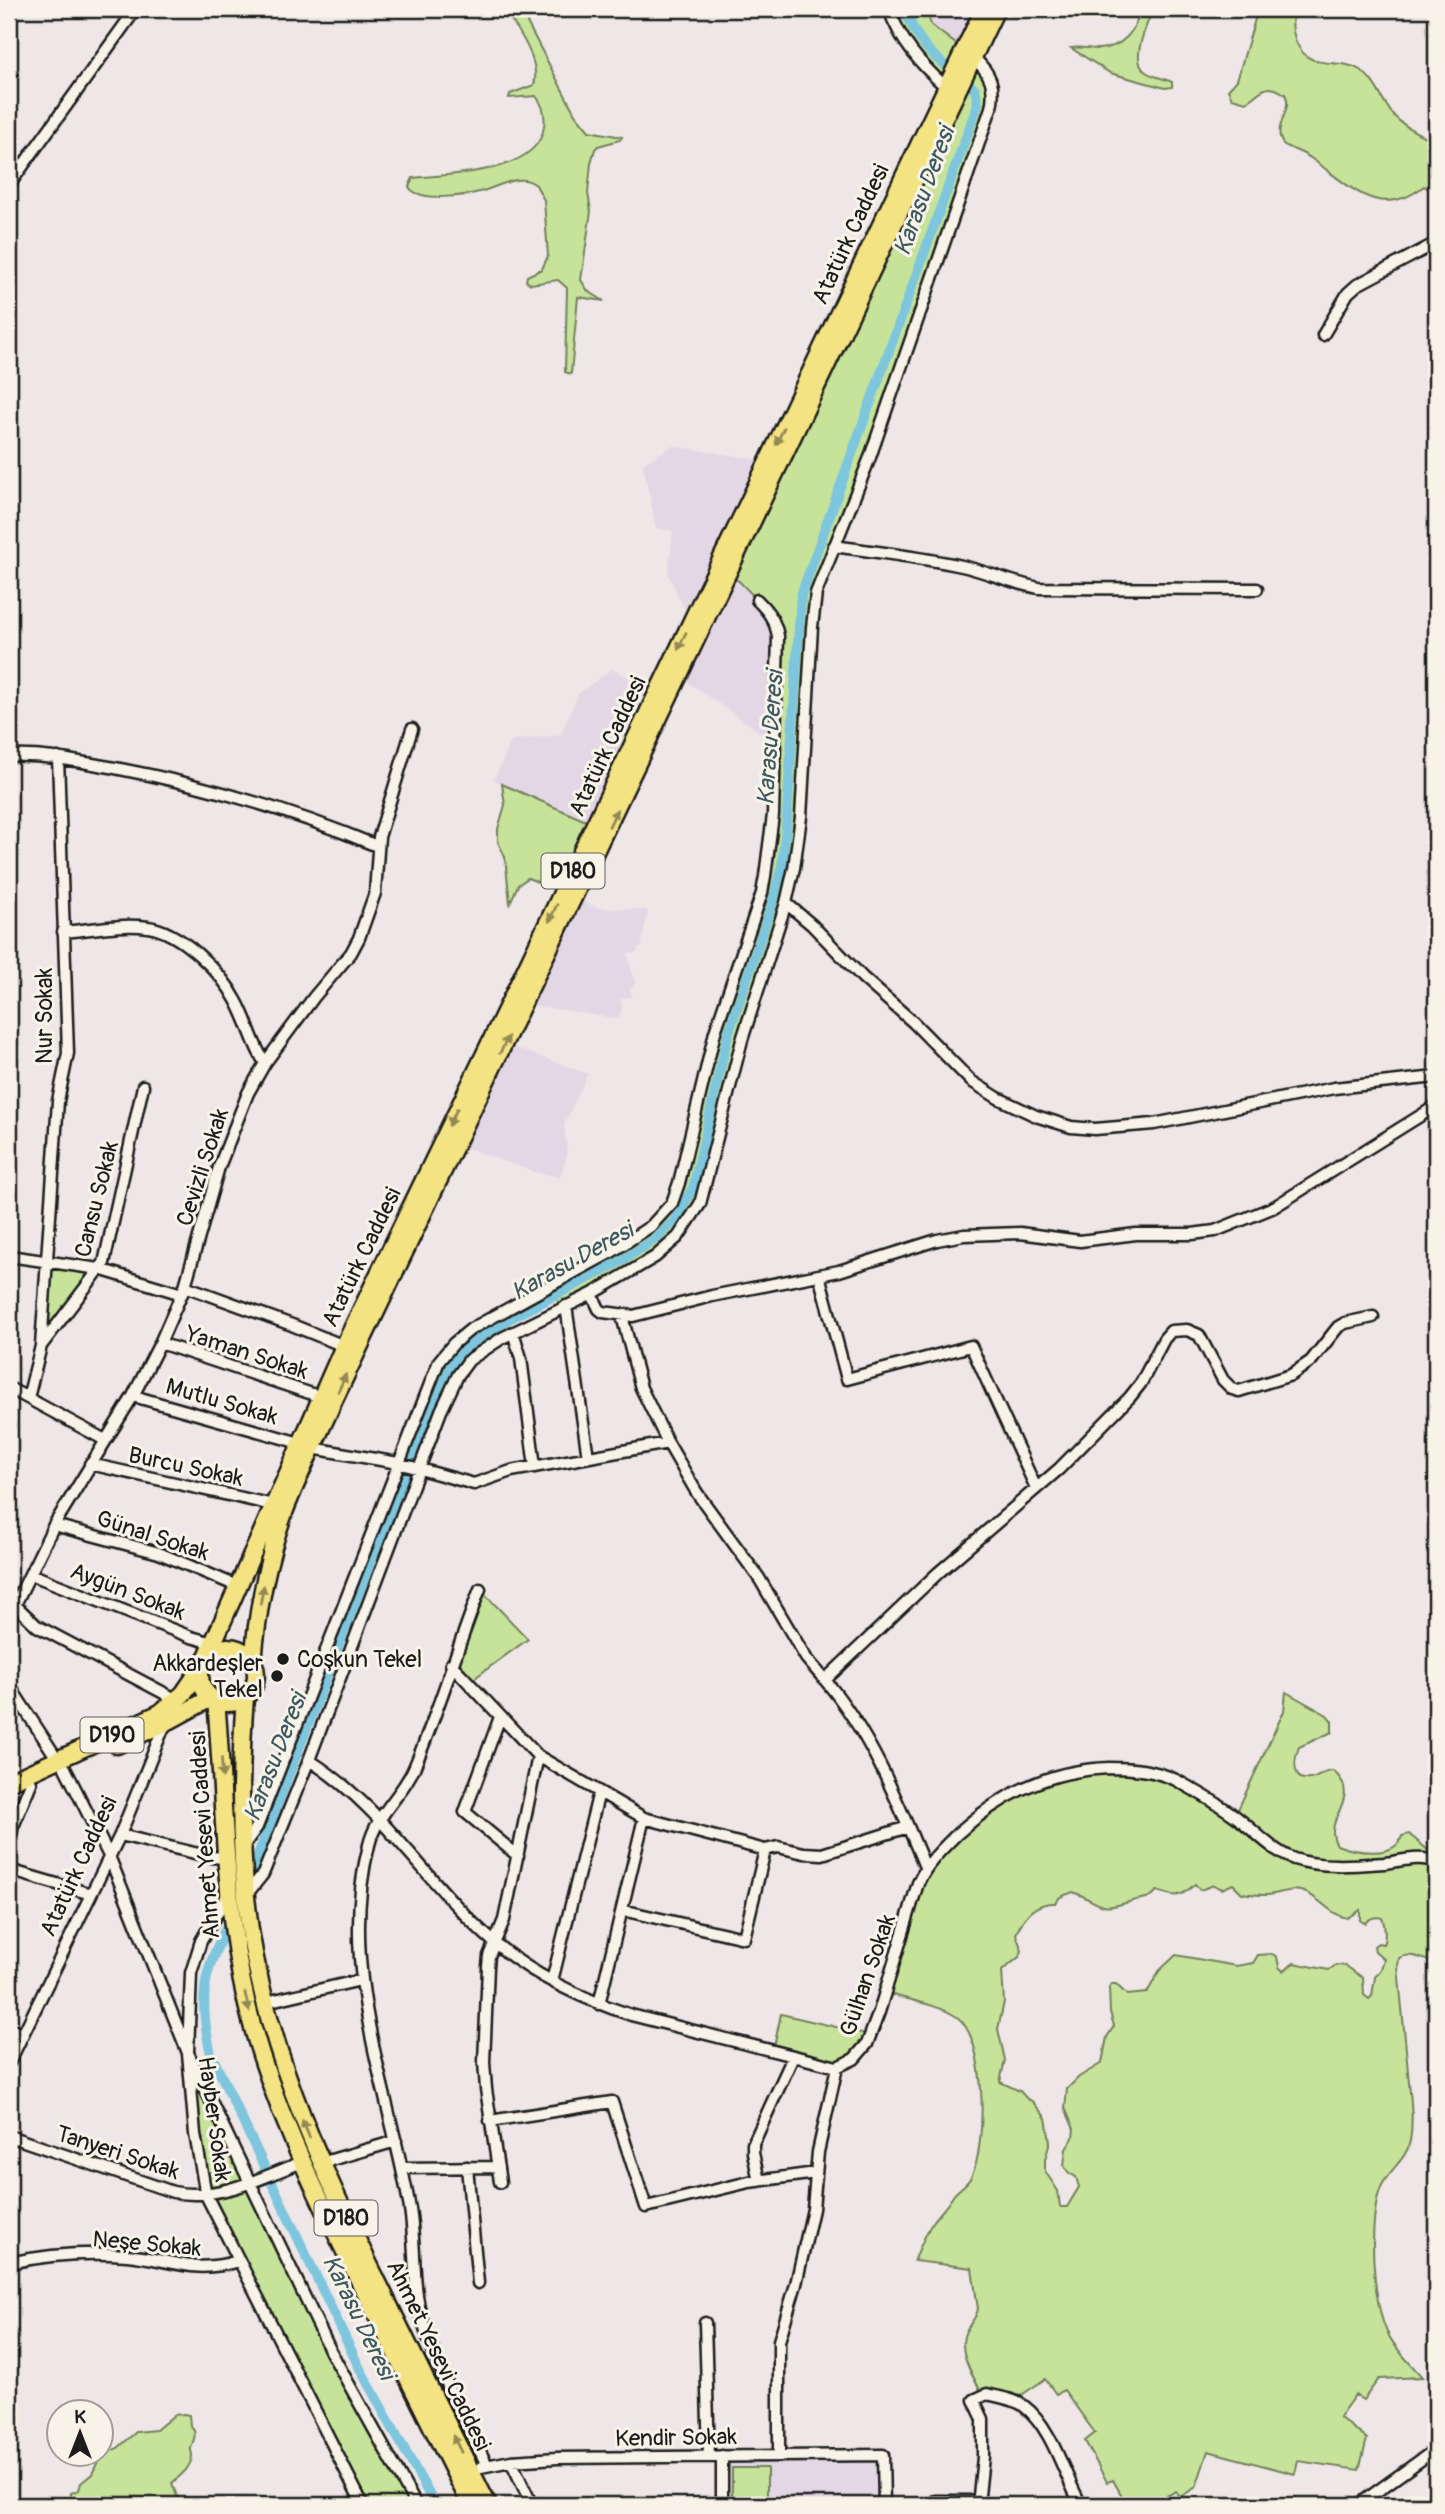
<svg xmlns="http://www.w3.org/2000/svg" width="1445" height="2514" font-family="Pangolin,sans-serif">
	<rect width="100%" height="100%" fill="#eee6e7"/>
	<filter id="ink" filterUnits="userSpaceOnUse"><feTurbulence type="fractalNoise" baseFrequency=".0143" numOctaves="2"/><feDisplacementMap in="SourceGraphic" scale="14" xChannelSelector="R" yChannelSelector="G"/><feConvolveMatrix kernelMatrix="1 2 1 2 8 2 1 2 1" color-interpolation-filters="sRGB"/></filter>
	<g filter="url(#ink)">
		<path fill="#e4d7e5" d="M926,9H984L964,51L931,25Z
			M672,446L768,461L691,622L668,574L673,531L656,528L643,464Z
			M728,576L739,581L769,612L776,625V743L680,677Z
			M612,669L658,691L595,825L494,780L512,740L560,735L579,693Z
			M575,898L598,908L648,910L641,947H638L637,953H627L635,982L633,987L630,988L632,996L620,999L622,1007L619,1019L524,1004Z
			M505,1044L588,1074L564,1124L567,1155L560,1177L534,1172L456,1144Z
			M883,2455L884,2505H722V2456Z"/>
		<path fill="#c7e39a" stroke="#72805b" stroke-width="2" fill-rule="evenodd" d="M503,9H520L575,114L589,131L622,137L620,140L598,146L595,149L591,163L588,193L591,211L581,280L588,291L604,301L578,297L571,374L565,372L567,288L558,280L531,284L526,281L527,276L542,269L548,256L544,200L536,185C521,172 500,186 483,191C466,196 419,203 409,187L413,178C450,174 539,174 544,126C546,114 543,105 536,96L509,98L510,94L534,85C541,61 517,27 503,9Z
			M889,9H926L931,25L974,58L994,91L917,320L816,593L794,868L742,1040L705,1191L666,1249L561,1308L551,1285L613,1251L672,1203L715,1032L768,862L779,645L769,612L739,581L728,576L956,95L925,68Z
			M1139,9H1153C1147,24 1129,61 1146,72C1153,77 1164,78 1172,82V87L1165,88L1110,73L1071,48C1081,46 1089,49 1099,49C1122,48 1138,30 1139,9Z
			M1258,9H1294C1290,23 1293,43 1304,54C1318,68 1344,59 1360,70C1377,81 1382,103 1395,117C1406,129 1423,135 1436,143V194L1424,186C1380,222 1349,185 1312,159C1303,152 1292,150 1283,144C1271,126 1294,110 1285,94C1263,80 1261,94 1246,102L1232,98L1228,90L1237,80Z
			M502,784L595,825L563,893L528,878L518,885L510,903L505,857L498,842V829L505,805Z
			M47,1263L99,1269L41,1346Z
			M480,1589L528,1639L468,1683L451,1664Z
			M1286,1692L1327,1715L1332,1721V1732L1299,1747C1295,1757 1293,1770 1300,1778C1317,1783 1319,1771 1333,1771C1365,1798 1320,1818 1337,1845C1354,1852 1396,1859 1402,1836L1409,1834L1436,1857V1964C1425,1960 1410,1951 1399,1958L1398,1966C1401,2001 1405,2036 1408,2072C1410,2094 1414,2118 1410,2141C1407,2159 1390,2169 1382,2185C1367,2215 1372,2307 1389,2336C1397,2351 1411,2364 1422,2377L1379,2379L1363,2400L1355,2395L1339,2417L1367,2439L1359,2470L1298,2461L1295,2474L1208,2451L1196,2487L1180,2497L1176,2491L1150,2505H1127L1113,2480L1107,2482L1085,2441L1095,2433L1064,2390L1056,2394L1045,2379L1013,2401L983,2396C975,2378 957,2353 965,2333C969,2324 976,2319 978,2309L972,2268L914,2261C920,2248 925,2233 933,2222C940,2213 947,2206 953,2196C958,2189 966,2186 971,2177C987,2147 987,2038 957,2017C940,2005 906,1999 885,1993L925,1867L984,1812L1061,1773L1147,1770L1235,1816L1284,1711ZM1195,1884L1200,1890L1214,1885L1222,1889L1233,1884L1242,1893C1249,1894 1257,1895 1265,1895C1278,1895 1290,1887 1304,1892C1319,1897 1330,1915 1347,1918L1360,1910V1921L1365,1923C1370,1918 1375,1916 1382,1918C1385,1924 1386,1938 1383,1944L1378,1943L1374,1946L1375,1951L1384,1959L1381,1969L1375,1977L1372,1996L1369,1999L1364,1995L1363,1978L1346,1966L1336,1965L1329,1970L1294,1963L1283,1971L1279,1967L1277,1957L1272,1954L1258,1955L1253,1963L1236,1966L1176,1955L1159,1971L1147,1993L1127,1995L1116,1984H1112L1109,1988L1110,2012L1114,2026L1107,2037L1102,2063L1079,2077L1067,2089L1065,2108L1074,2129L1073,2138L1066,2149L1064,2166L1069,2173L1076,2177L1079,2187L1067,2207H1060L1058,2191L1045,2171V2160L1050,2142L1046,2118L1032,2101L1027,2099L1020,2091L1000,2082L1005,2060L998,2029L1004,2002L1002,1971L1019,1957L1022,1951L1016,1934C1023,1917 1035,1902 1055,1903L1060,1897L1073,1892C1103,1903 1096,1913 1132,1901C1142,1898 1149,1900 1157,1891C1176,1897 1179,1899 1195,1884Z
			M781,2014L870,2035L846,2064L773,2052Z
			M188,2053L314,2318L416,2505H363L206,2195Z
			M184,2414L189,2415L190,2425C197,2433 195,2436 192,2445C189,2453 192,2449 192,2456C191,2468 180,2476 172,2483L180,2504L183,2505H70L71,2493L79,2490L81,2483L92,2474L101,2455L118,2448L136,2432L156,2430L174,2415Z
			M732,2468H767V2505H732Z"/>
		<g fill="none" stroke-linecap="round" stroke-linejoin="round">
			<path stroke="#7dc6dd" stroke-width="10" d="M246,1886L430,1407L448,1368L461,1351L509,1319L618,1263L657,1238L675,1220L693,1188L728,1035L774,898L782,865L787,816L801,595L978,104L975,89C943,64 918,49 905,9
				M232,1917C204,1968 197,1996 211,2054L359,2367L435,2505"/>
			<defs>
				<path id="minor" d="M889,9C900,41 921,65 946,87
					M9,185L136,9
					M1323,335L1348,293L1357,285L1436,243
					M834,546C876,552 920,557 962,566C988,572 1012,583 1039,588L1257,589
					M9,756C45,754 80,762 115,768C205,785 293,811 377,846
					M786,903L812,925L863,978L913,1022L971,1081L998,1098L1036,1116L1071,1127L1095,1129L1154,1124L1334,1088L1436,1077
					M63,932C90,930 121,923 148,927C180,931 222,973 236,1000C248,1021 252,1043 265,1063
					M9,1256L99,1269L182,1294
					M819,1275L847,1379L971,1346L1036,1488
					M185,1286L292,1325L344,1346
					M592,1294L599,1309L603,1312L633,1316L712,1296L839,1271L937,1240L964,1235L1020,1233L1080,1241L1136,1234H1192L1215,1231L1274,1207L1436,1106
					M566,1306L588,1457
					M622,1316L641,1388L668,1443L697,1493L759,1578L806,1658L825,1680L938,1573L1059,1469L1130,1397L1141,1383L1164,1339L1171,1331L1187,1330L1199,1335L1223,1380L1232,1389L1239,1391L1291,1375L1311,1361L1338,1327L1345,1323L1373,1317
					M513,1332L521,1358L535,1467
					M160,1343L321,1397
					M41,1346L104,1263L143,1086
					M9,1388L105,1440
					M133,1396L300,1443
					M28,1398L41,1346L58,1101L68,1053L58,758
					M312,1448L398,1463L474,1484L511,1471L668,1443
					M90,1464L273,1505
					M54,1525L159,1553L237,1586
					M30,1574L191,1637L213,1643
					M480,1589C457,1648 439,1710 414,1768C402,1796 376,1814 369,1845C337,1968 389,2089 410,2209C416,2245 412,2285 422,2320C438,2370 463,2418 487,2465
					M9,1591L14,1604L37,1626L177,1700
					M9,1617L54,1525L133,1396L160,1343L185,1286L219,1167L248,1093L265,1063L314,997L351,953L359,938L375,893L379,837L412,729
					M451,1664L538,1756L644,1818L765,1850L778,1847L804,1853L822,1854L908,1827
					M825,1680C871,1734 898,1802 925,1867
					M9,1685L58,1760
					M500,1717L465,1812L518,1856
					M309,1760C384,1807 429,1887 495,1943C535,1977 583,1999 631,2015L837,2067L854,2059L867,2044L879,2012L918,1883C927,1863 942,1849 957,1834C1001,1794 1049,1770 1109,1768C1133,1768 1154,1770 1176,1780C1196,1791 1216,1802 1235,1816C1254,1830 1272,1851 1294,1859C1321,1868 1356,1865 1384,1863C1402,1861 1420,1855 1436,1862
					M65,1768L109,1856L188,2053L195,2134L206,2195L363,2505
					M120,1835L211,1857L226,1858
					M9,1836L31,1783
					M243,1846L257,1827L439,1361L454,1343L471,1329L613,1251L651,1226L672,1203L679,1183L715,1032L762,893L765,876L773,815L778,636C775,620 768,611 757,600
					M9,1870L91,1894
					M228,1894L201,1941L191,1973L188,2053L331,2352L416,2505
					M246,1895L263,1874L309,1760L441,1411L458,1375L469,1360L502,1338L592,1294L655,1257L678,1237L700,1204L742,1040L786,903L794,868L801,817L812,627L816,593L869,460L991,108C996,85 990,73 974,58
					M622,1910L744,1938L765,1850
					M552,1981L599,1792
					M266,2002L361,1980
					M599,2004L644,1818
					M9,2029L23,2034
					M9,2063L120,1835L165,1724
					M490,2121L612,2102L646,2207L749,2182L816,2173
					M9,2136L173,2192C218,2201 261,2178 302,2162
					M321,2163L396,2141
					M467,2167L478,2283
					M402,2168L498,2167
					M759,2181L753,2153V2144L793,2057
					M500,2182L486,2089L484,2062L488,1967L489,1956L504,1920L538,1756
					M9,2263C46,2255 89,2252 127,2255C170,2259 193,2275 238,2261
					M705,2323L709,2456
					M722,2456V2505
					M779,2456V2341L796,2284L813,2209L818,2152L837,2067
					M511,2461L532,2505
					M481,2467L511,2461L557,2458L883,2455L884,2505
					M935,2505V2501H978
					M978,2505L983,2457V2419L974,2400L987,2394C998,2397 1015,2399 1024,2406C1052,2427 1064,2475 1081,2505
					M1358,2505L1436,2449"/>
				<path id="trunk" d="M200 1675a28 28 0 1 1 56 0a28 28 0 1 1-56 0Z
					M206,1659L344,1346L521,979L984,9
					M253,1663C257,1611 267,1559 285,1510C299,1474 317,1438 333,1402L996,9
					M245,1697C239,1775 239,1853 250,1930C270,2059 325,2176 382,2291C417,2363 452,2434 488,2505
					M216,1700C225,1803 223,1903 247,2005C270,2101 314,2189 358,2278C396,2354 433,2430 471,2505
					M117,1745L165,1723L211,1698
					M9,1782L160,1713L183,1694L201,1668"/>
			</defs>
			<use href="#minor" stroke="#1c1c1c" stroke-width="15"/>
			<use href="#trunk" stroke="#1c1c1c" stroke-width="21"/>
			<use href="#minor" stroke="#f7f3e8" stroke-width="10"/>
			<use href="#trunk" stroke="#f4e382" stroke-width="16"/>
		</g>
		<defs><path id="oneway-solid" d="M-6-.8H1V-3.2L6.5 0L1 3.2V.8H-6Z" transform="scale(1.75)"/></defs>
		<g fill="#938954">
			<use href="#oneway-solid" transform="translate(780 436) rotate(115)"/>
			<use href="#oneway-solid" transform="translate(682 641) rotate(115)"/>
			<use href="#oneway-solid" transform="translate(613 818) rotate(-65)"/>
			<use href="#oneway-solid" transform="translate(553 913) rotate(115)"/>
			<use href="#oneway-solid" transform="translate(504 1045) rotate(-64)"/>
			<use href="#oneway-solid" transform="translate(453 1117) rotate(116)"/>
			<use href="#oneway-solid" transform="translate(342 1383) rotate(-66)"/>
			<use href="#oneway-solid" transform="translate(262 1595) rotate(-79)"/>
			<use href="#oneway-solid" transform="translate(222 1768) rotate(87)"/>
			<use href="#oneway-solid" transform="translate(247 2002) rotate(77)"/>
			<use href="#oneway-solid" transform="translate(306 2129) rotate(-112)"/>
			<use href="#oneway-solid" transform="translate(457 2444) rotate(-116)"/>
		</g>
	</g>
	<g fill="#1c1c1c" stroke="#f7f3e8" stroke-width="2.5">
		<circle cx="283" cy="1659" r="7"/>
		<circle cx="277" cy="1676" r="7"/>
	</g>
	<g text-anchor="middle" stroke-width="6" stroke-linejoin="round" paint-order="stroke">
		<g fill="#f7f3e8" stroke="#5e5c59" stroke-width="2">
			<rect x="541.5" y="853.5" width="63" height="35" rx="5"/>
			<rect x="80.5" y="1717.5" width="63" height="35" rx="5"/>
			<rect x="314.5" y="2200.5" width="63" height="35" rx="5"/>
		</g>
		<g font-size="21" font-weight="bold" fill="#1c1c1c">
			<text x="573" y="878">D180</text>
			<text x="112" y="1742">D190</text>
			<text x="346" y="2225">D180</text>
		</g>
		<g font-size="23" fill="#1c1c1c" stroke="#f7f3e8">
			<text transform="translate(850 234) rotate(-65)" y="8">Atatürk Caddesi</text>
			<text transform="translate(607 746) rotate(-65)" y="8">Atatürk Caddesi</text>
			<text transform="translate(44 1016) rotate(-90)" y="8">Nur Sokak</text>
			<text transform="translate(202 1167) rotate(-72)" y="8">Cevizli Sokak</text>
			<text transform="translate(96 1199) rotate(-76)" y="8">Cansu Sokak</text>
			<text transform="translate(361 1257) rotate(-64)" y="8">Atatürk Caddesi</text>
			<text transform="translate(247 1352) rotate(18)" y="8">Yaman Sokak</text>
			<text transform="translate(222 1401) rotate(16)" y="8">Mutlu Sokak</text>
			<text transform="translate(186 1466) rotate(12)" y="8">Burcu Sokak</text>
			<text transform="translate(153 1535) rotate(18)" y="8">Günal Sokak</text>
			<text transform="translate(128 1591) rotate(21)" y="8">Aygün Sokak</text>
			<text transform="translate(204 1835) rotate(-94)" y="8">Ahmet Yesevi Caddesi</text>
			<text transform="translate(78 1866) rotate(-65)" y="8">Atatürk Caddesi</text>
			<text transform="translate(867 1975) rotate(-71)" y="8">Gülhan Sokak</text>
			<text transform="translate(215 2119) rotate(82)" y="8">Hayber Sokak</text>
			<text transform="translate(118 2152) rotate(18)" y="8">Tanyeri Sokak</text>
			<text transform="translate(147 2243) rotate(5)" y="8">Neşe Sokak</text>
			<text transform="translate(439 2355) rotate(64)" y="8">Ahmet Yesevi Caddesi</text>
			<text transform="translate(676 2437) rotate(-1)" y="8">Kendir Sokak</text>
		</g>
		<g font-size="23" fill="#1c1c1c" stroke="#f7f3e8" text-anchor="start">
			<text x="297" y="1667">Coşkun Tekel</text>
			<text x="263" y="1671" text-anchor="end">Akkardeşler<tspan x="263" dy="26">Tekel</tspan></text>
		</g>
		<g font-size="24" font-style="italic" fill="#3e5860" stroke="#f7f3e8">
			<text transform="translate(924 191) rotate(-70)" y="8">Karasu Deresi</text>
			<text transform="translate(770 738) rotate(-86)" y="8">Karasu Deresi</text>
			<text transform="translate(572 1261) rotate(-29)" y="8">Karasu Deresi</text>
			<text transform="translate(275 1757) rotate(-69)" y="8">Karasu Deresi</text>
			<text transform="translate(359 2317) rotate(64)" y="8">Karasu Deresi</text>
		</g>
	</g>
	<rect width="1445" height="2514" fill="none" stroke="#f7f3e8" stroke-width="35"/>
	<rect x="18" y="18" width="1410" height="2479" fill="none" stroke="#1c1c1c" stroke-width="2.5" filter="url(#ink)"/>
	<g transform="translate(80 2433)"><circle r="33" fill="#f7f3e8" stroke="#9f9d96" stroke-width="2"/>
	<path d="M0-5L12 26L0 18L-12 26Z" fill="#1c1c1c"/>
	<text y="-10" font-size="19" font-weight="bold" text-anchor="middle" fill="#1c1c1c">K</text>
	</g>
</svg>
